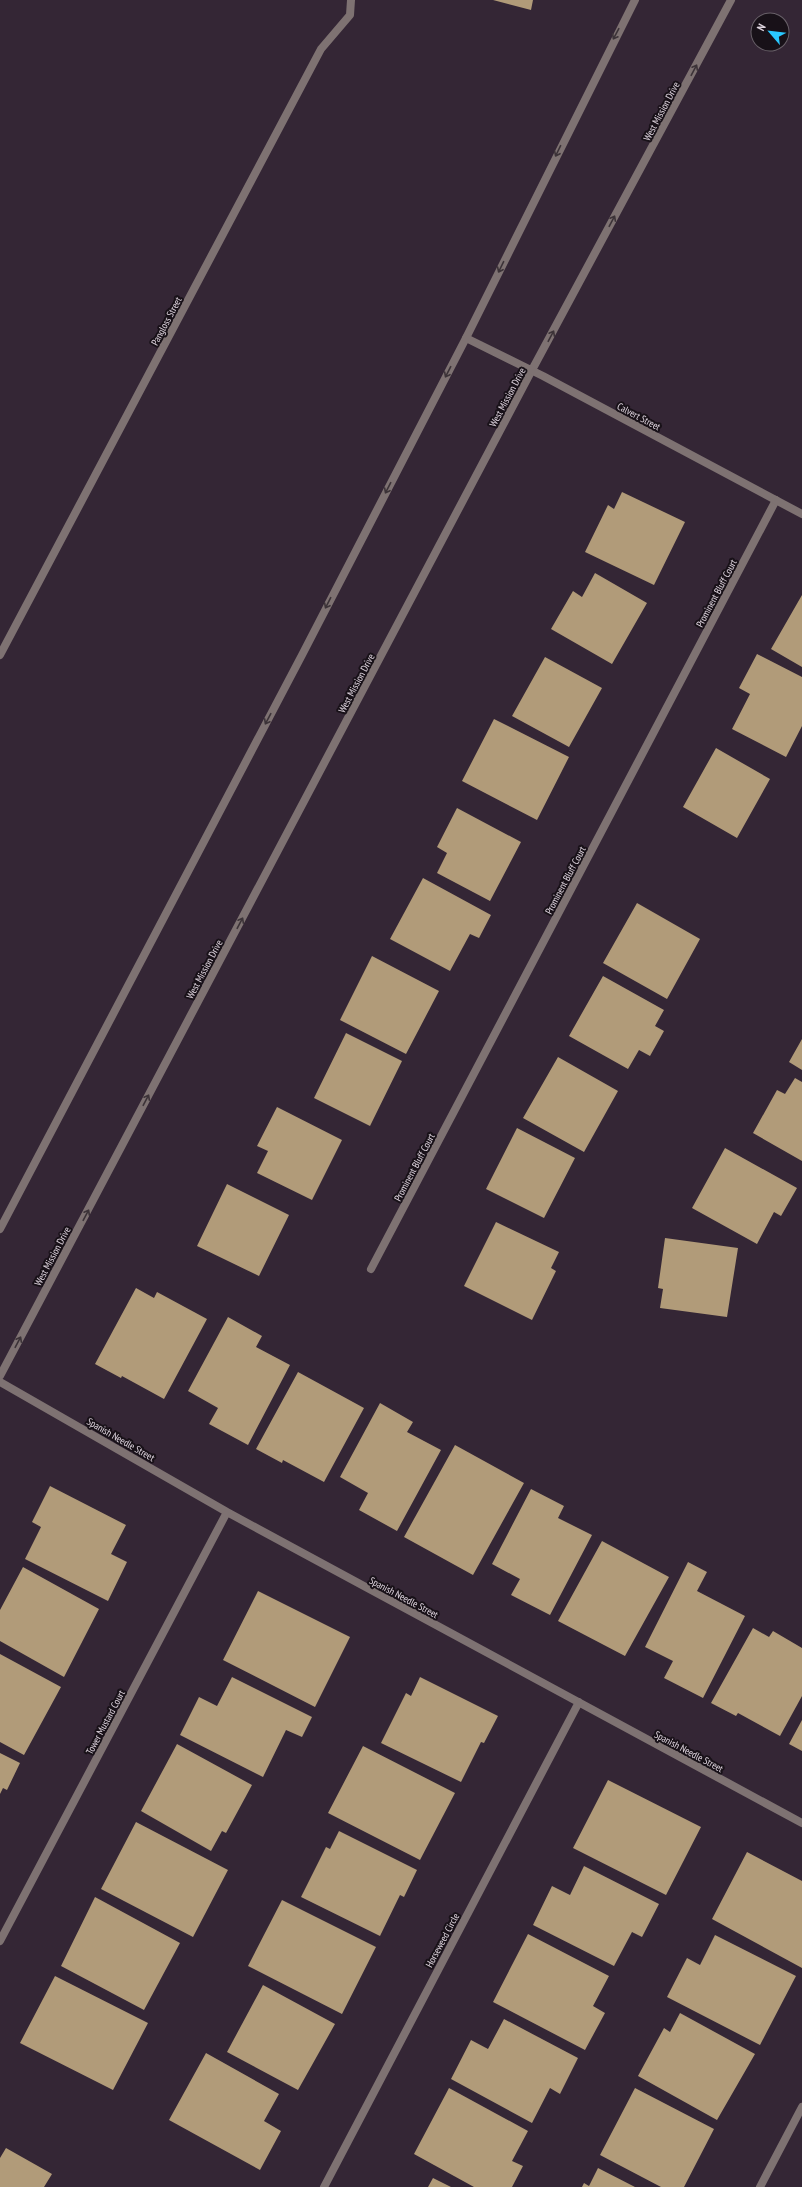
<svg xmlns="http://www.w3.org/2000/svg" width="802" height="2187" font-family="'PT Sans Narrow',sans-serif">
	<rect width="100%" height="100%" fill="#342635"/>
	<path fill="#b19b79" d="M493,0H533L531,10Z
		M622,492L685,522L654,585L585,552L608,505L614,509Z
		M595,573L647,603L612,664L551,629L573,591L582,597Z
		M802,595V667L771,649Z
		M757,654L802,677V726L786,757L732,729L750,694L739,688Z
		M545,657L602,688L569,747L512,716Z
		M494,719L569,757L537,820L462,781Z
		M716,748L770,779L737,838L683,807Z
		M457,808L521,842L490,901L437,873L447,853L437,847Z
		M423,878L491,915L479,938L470,934L450,971L390,939Z
		M637,903L700,939L667,999L603,963Z
		M372,956L439,991L406,1054L340,1020Z
		M603,976L664,1010L655,1026L664,1031L650,1056L639,1050L628,1069L569,1036Z
		M346,1033L402,1061L370,1126L314,1098Z
		M802,1039V1070L789,1062Z
		M558,1057L618,1091L584,1152L523,1118Z
		M795,1078L802,1082V1161L753,1133L777,1090L785,1094Z
		M277,1107L342,1140L312,1200L257,1173L268,1151L257,1146Z
		M517,1128L575,1158L544,1218L486,1189Z
		M725,1148L797,1188L781,1216L774,1212L757,1244L692,1208Z
		M227,1184L289,1215L259,1276L197,1246Z
		M496,1222L559,1252L551,1268L556,1271L532,1320L464,1286Z
		M665,1238L738,1248L727,1317L660,1308L663,1289L658,1288Z
		M136,1288L154,1298L157,1292L207,1319L164,1399L122,1376L121,1378L95,1364Z
		M228,1317L262,1336L256,1347L290,1365L248,1445L209,1424L218,1408L188,1391Z
		M298,1372L364,1408L324,1482L283,1460L282,1463L256,1449Z
		M380,1403L413,1422L407,1432L441,1450L397,1531L359,1510L368,1493L340,1477Z
		M455,1445L524,1483L473,1575L404,1537Z
		M50,1486L126,1525L111,1554L127,1562L108,1601L25,1559L41,1527L32,1522Z
		M531,1489L564,1506L558,1518L592,1535L550,1615L511,1595L520,1579L492,1564Z
		M602,1541L669,1577L625,1656L558,1621Z
		M688,1562L707,1572L697,1591L745,1616L703,1698L664,1678L673,1661L645,1647Z
		M23,1567L99,1609L64,1677L0,1641V1610Z
		M258,1591L350,1637L315,1707L223,1660Z
		M753,1628L769,1637L773,1631L802,1648V1696L780,1736L738,1713L736,1716L711,1703Z
		M0,1654L61,1687L24,1755L0,1742Z
		M232,1677L312,1717L302,1737L286,1730L263,1777L180,1735L199,1697L217,1706Z
		M420,1677L498,1716L484,1743L481,1742L461,1782L381,1743L406,1693L411,1696Z
		M802,1720V1751L789,1744Z
		M177,1744L252,1785L226,1833L222,1831L211,1851L141,1811Z
		M363,1746L455,1793L420,1860L328,1813Z
		M0,1753L20,1763L7,1790L3,1788L0,1794Z
		M608,1780L701,1827L666,1895L573,1848Z
		M136,1822L228,1870L193,1937L101,1889Z
		M339,1831L417,1870L404,1897L400,1895L380,1936L301,1897L326,1847L330,1849Z
		M747,1852L802,1881V1968L712,1919Z
		M584,1866L659,1904L642,1937L632,1932L614,1966L533,1925L552,1886L570,1895Z
		M95,1897L180,1943L144,2010L61,1966Z
		M282,1900L376,1947L342,2014L248,1966Z
		M528,1934L609,1976L593,2006L605,2013L585,2050L493,2002Z
		M715,1935L796,1976L760,2045L667,1997L687,1958L700,1965Z
		M55,1976L148,2023L113,2090L20,2043Z
		M263,1985L335,2024L298,2090L227,2052Z
		M680,2013L755,2054L717,2120L638,2076L664,2028L670,2032Z
		M504,2019L578,2058L560,2094L550,2088L532,2123L451,2079L471,2040L488,2049Z
		M206,2053L279,2094L264,2121L281,2131L260,2170L169,2120Z
		M449,2088L528,2131L512,2161L523,2166L512,2187H474L414,2154Z
		M635,2088L714,2129L684,2187H661L600,2155Z
		M6,2148L52,2174L44,2187H0V2158Z
		M598,2168L635,2187H582L584,2183L589,2186Z
		M433,2178L451,2187H428Z"/>
	<g fill="none" stroke-linecap="round" stroke-linejoin="round">
		<path stroke="#7e7272" stroke-width="8" d="M0,655L321,49L350,15L351,0
			M0,1229L302,655L466,338
			M371,1269L776,500
			M0,1376L532,370
			M0,1382L227,1512L802,1823
			M0,1941L227,1512
			M324,2187L579,1702
			M760,2187L802,2107"/>
		<path stroke="#7e7272" stroke-width="8" d="M635,0L466,338L543,376L802,514
			M532,370L731,0"/>
	</g>
	<defs><path id="oneway-shaft" d="M-6 0H5M1.5-3L5.5 0L1.5 3" fill="none" stroke-width="1.6" stroke-linecap="round" stroke-linejoin="round"/></defs>
	<g stroke="#3c3338">
		<use href="#oneway-shaft" transform="translate(616 34) rotate(118)"/>
		<use href="#oneway-shaft" transform="translate(694 70) rotate(-62)"/>
		<use href="#oneway-shaft" transform="translate(558 151) rotate(116)"/>
		<use href="#oneway-shaft" transform="translate(612 221) rotate(-62)"/>
		<use href="#oneway-shaft" transform="translate(501 267) rotate(116)"/>
		<use href="#oneway-shaft" transform="translate(551 336) rotate(-62)"/>
		<use href="#oneway-shaft" transform="translate(448 372) rotate(117)"/>
		<use href="#oneway-shaft" transform="translate(388 488) rotate(117)"/>
		<use href="#oneway-shaft" transform="translate(328 603) rotate(117)"/>
		<use href="#oneway-shaft" transform="translate(268 719) rotate(118)"/>
		<use href="#oneway-shaft" transform="translate(240 923) rotate(-62)"/>
		<use href="#oneway-shaft" transform="translate(146 1100) rotate(-62)"/>
		<use href="#oneway-shaft" transform="translate(86 1215) rotate(-62)"/>
		<use href="#oneway-shaft" transform="translate(18 1342) rotate(-62)"/>
	</g>
	<g text-anchor="middle" stroke-width="4" stroke-linejoin="round" paint-order="stroke">
		<g font-size="10" fill="#e0d6e0" stroke="#181118">
			<text transform="translate(661 111) rotate(-62)" y="4">West Mission Drive</text>
			<text transform="translate(166 321) rotate(-62)" y="4">Pangloss Street</text>
			<text transform="translate(507 397) rotate(-62)" y="4">West Mission Drive</text>
			<text transform="translate(639 416) rotate(28)" y="4">Calvert Street</text>
			<text transform="translate(716 593) rotate(-62)" y="4">Prominent Bluff Court</text>
			<text transform="translate(356 683) rotate(-62)" y="4">West Mission Drive</text>
			<text transform="translate(565 880) rotate(-62)" y="4">Prominent Bluff Court</text>
			<text transform="translate(204 969) rotate(-62)" y="4">West Mission Drive</text>
			<text transform="translate(414 1167) rotate(-62)" y="4">Prominent Bluff Court</text>
			<text transform="translate(52 1256) rotate(-62)" y="4">West Mission Drive</text>
			<text transform="translate(121 1439) rotate(30)" y="4">Spanish Needle Street</text>
			<text transform="translate(404 1597) rotate(28)" y="4">Spanish Needle Street</text>
			<text transform="translate(105 1722) rotate(-62)" y="4">Tower Mustard Court</text>
			<text transform="translate(689 1751) rotate(28)" y="4">Spanish Needle Street</text>
			<text transform="translate(442 1940) rotate(-62)" y="4">Horseweed Circle</text>
		</g>
	</g>
	<g transform="translate(770 32) rotate(298)"><circle r="19" fill="#181118" stroke="#686068"/>
	<path d="M0-3L7 15L0 10L-7 15Z" fill="#29c8ff"/>
	<text y="-6" font-size="11" font-weight="bold" text-anchor="middle" fill="#e0d6e0">N</text>
	</g>
</svg>
